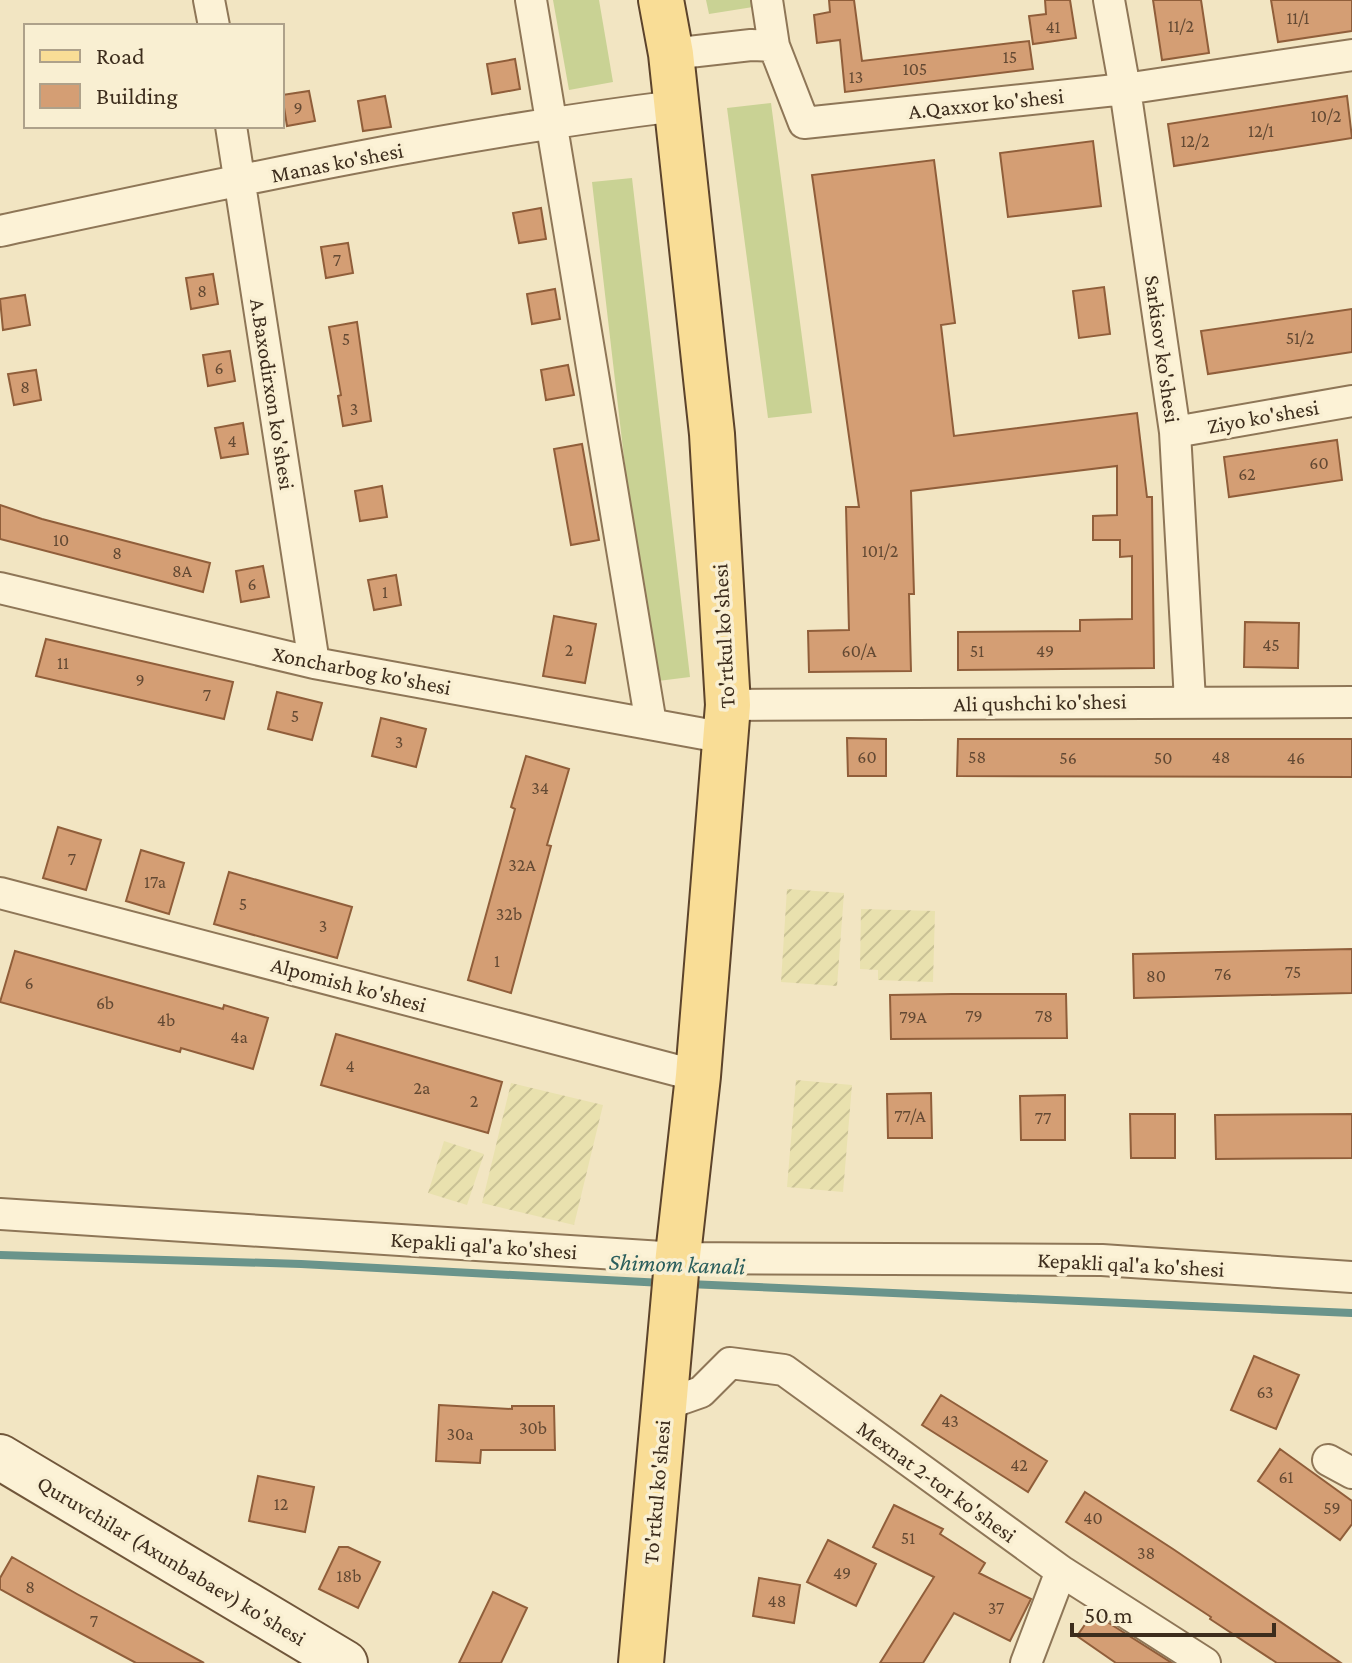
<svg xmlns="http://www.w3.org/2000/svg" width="1352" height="1663" font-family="'Crimson Pro',serif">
	<defs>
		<pattern id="farmland-furrows" width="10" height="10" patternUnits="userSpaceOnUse" patternTransform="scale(2)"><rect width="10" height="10" fill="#e9e1ae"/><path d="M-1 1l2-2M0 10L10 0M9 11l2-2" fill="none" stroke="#c9c195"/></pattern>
	</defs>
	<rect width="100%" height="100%" fill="#f2e5c2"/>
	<path fill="url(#farmland-furrows)" d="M787,889L844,893L837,986L781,982Z
		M861,909L935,911L933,982L878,980V970L860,969Z
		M796,1080L852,1085L843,1192L787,1187Z
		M511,1083L603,1105L574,1225L482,1203Z
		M444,1141L484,1154L467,1205L428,1193Z"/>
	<path fill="#c9d294" d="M553,0H599L613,82L569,90Z
		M706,0H752L753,7L709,14Z
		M771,103L812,413L768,418L727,108Z
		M632,178L690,677L650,682L592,182Z"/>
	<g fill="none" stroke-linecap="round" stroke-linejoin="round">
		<path stroke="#6a948b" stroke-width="8" d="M0,1255L301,1264L663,1283
			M688,1284L1352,1313"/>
	</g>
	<path fill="#d49e74" stroke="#905e3a" stroke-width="2" d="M829,0H854L862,61L1029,41L1033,69L845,92L840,40L817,43L814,15L830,12Z
		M1045,0H1070L1076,38L1033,44L1029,16L1046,14Z
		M1153,0H1201L1209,53L1162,60Z
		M1271,0H1352V31L1278,42Z
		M515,59L520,89L492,94L487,64Z
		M309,91L315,121L287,126L282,95Z
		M385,96L391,127L363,131L358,101Z
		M1347,96L1352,138L1174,166L1168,124Z
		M1093,141L1101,206L1008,217L1000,153Z
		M934,160L955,323L941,325L954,436L1137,413L1147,497H1152L1154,668L958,670V632L1080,631V620L1132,619V556L1120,557V540H1093V516L1117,515V466L911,491L914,594H909L911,671L809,672L808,631L849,630L846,507H859L812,175Z
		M541,208L546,239L519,243L513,213Z
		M348,243L353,273L326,278L321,247Z
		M213,274L218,304L191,309L186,278Z
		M1104,287L1110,334L1079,338L1073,291Z
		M555,289L560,319L532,324L527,294Z
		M25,295L30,325L3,330L0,299Z
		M1352,309V352L1208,374L1201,331Z
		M357,322L371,421L343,426L338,396L341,395L329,327Z
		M230,351L235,381L208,386L203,355Z
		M568,365L574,395L546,400L541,370Z
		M36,370L41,400L14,405L8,374Z
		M243,423L248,454L221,458L215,428Z
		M1337,440L1342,480L1229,497L1224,457Z
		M582,444L599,540L571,545L554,449Z
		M382,486L387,517L360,521L355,491Z
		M0,505L42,519L210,563L203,592L0,539Z
		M263,566L269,597L241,602L236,571Z
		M396,575L401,605L374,610L368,580Z
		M554,616L596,624L585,683L543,676Z
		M1245,622L1299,623L1298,668L1244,667Z
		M46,639L233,682L224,719L36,676Z
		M277,692L322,703L312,740L268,729Z
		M381,718L426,729L416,767L372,756Z
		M847,738L886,739V776H848Z
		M958,739H1352V777L957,776Z
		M526,756L569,769L547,845L551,846L511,993L468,980L515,809L511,807Z
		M58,827L101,840L86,890L43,878Z
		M141,850L184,863L169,914L126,901Z
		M229,872L352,907L337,958L214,924Z
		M1352,949V993L1134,998L1133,954Z
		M15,951L223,1009L224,1005L268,1018L253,1069L181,1048L180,1052L0,1002Z
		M952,994H1066L1067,1038L891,1039L890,995Z
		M336,1034L502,1082L488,1133L321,1085Z
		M931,1093L932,1138H888L887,1094Z
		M1065,1095V1140H1021L1020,1096Z
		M1130,1114H1175V1158H1131Z
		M1352,1114V1158L1216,1159L1215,1115Z
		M1254,1356L1299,1375L1276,1429L1231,1410Z
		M941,1395L1047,1461L1028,1492L922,1425Z
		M439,1405L512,1409V1406H554L555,1450H481L480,1463L436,1461Z
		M1280,1449L1352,1501V1524L1340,1540L1258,1481Z
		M258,1476L314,1487L305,1532L249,1521Z
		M1085,1492L1173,1549L1341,1663H1277L1210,1619L1211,1617L1066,1522Z
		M894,1505L943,1529L940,1534L985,1563L979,1573L1031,1599L1010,1641L954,1613L923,1663H880L934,1577L873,1547Z
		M828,1540L876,1564L856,1606L807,1582Z
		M339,1547H348L380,1562L358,1608L319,1589Z
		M12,1557L77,1594L204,1663H136L45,1614L0,1589V1578Z
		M759,1578L800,1585L794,1623L753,1616Z
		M493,1592L527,1608L501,1663H459Z
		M1093,1613L1172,1663H1116L1077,1636Z"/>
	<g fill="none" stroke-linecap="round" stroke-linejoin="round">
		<defs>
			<path id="minor" d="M209,0L214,26
				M531,0L651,724
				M767,0L774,46
				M1109,0L1125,89L1175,432L1190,701
				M671,54L751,45L774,46L804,123L1125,89L1352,55
				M231,126L314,663
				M0,231C224,183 449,134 676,106
				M1175,432L1352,401
				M0,588L314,663L726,738
				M728,705L1352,702
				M0,893L698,1076
				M0,1214L678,1258L1102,1260L1352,1277
				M664,1405L701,1392L730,1363L784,1370L1061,1571L1205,1663
				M1328,1460L1352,1473
				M1026,1663L1061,1571"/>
			<path id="secondary" d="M0,1457L345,1663"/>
			<path id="primary" d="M641,1663L676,1273L698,1076L728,705L712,434L671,54L661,0"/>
		</defs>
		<use href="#minor" stroke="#8e7657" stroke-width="34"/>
		<use href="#secondary" stroke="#70563a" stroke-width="48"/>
		<use href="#primary" stroke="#5c432b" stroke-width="48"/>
		<use href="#minor" stroke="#fcf2d6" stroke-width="30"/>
		<use href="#secondary" stroke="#fcf2d6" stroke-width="44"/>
		<use href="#primary" stroke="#f9dd96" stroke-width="44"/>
	</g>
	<g text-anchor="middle" stroke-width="7" stroke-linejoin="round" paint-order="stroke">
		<g font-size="18" fill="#634933">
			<text x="1298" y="24">11/1</text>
			<text x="1181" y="32">11/2</text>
			<text x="1053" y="33">41</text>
			<text x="1010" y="63">15</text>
			<text x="915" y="75">105</text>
			<text x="856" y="83">13</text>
			<text x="298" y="114">9</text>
			<text x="1326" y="122">10/2</text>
			<text x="1261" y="137">12/1</text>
			<text x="1195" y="147">12/2</text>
			<text x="337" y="266">7</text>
			<text x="202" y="297">8</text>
			<text x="1300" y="344">51/2</text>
			<text x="346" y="345">5</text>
			<text x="219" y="374">6</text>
			<text x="25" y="393">8</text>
			<text x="354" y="415">3</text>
			<text x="232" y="447">4</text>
			<text x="1319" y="469">60</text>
			<text x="1247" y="480">62</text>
			<text x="61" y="546">10</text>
			<text x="880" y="557">101/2</text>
			<text x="117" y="559">8</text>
			<text x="182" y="577">8A</text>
			<text x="252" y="590">6</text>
			<text x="385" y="598">1</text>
			<text x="1271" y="651">45</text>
			<text x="569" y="656">2</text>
			<text x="859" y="657">60/A</text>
			<text x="977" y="657">51</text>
			<text x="1045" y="657">49</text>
			<text x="63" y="669">11</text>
			<text x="140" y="686">9</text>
			<text x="207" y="701">7</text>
			<text x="295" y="722">5</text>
			<text x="399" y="748">3</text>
			<text x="867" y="763">60</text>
			<text x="977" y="763">58</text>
			<text x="1221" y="763">48</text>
			<text x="1068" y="764">56</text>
			<text x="1163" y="764">50</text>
			<text x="1296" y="764">46</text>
			<text x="540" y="794">34</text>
			<text x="72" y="865">7</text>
			<text x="522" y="871">32A</text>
			<text x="155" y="888">17a</text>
			<text x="243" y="910">5</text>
			<text x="509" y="920">32b</text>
			<text x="323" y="932">3</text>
			<text x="497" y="967">1</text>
			<text x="1293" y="978">75</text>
			<text x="1223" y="980">76</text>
			<text x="1156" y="982">80</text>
			<text x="29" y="989">6</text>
			<text x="105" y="1009">6b</text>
			<text x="974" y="1022">79</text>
			<text x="1044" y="1022">78</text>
			<text x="913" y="1023">79A</text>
			<text x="166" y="1026">4b</text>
			<text x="239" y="1043">4a</text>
			<text x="350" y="1072">4</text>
			<text x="422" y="1094">2a</text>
			<text x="474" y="1107">2</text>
			<text x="910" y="1122">77/A</text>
			<text x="1043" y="1124">77</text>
			<text x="1265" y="1398">63</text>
			<text x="950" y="1427">43</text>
			<text x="533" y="1434">30b</text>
			<text x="460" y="1440">30a</text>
			<text x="1019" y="1471">42</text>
			<text x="1286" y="1483">61</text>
			<text x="281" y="1510">12</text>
			<text x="1332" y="1514">59</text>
			<text x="1093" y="1524">40</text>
			<text x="908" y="1544">51</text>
			<text x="1146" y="1559">38</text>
			<text x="842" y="1579">49</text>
			<text x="349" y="1582">18b</text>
			<text x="30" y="1593">8</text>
			<text x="777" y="1607">48</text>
			<text x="996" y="1614">37</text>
			<text x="94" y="1627">7</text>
		</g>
		<g font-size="22" fill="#3d2d1d" stroke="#f9efd2">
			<text transform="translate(986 103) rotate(-6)" y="8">A.Qaxxor ko'shesi</text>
			<text transform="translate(337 162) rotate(-11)" y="8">Manas ko'shesi</text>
			<text transform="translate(1163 349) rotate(82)" y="8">Sarkisov ko'shesi</text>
			<text transform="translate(273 394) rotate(81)" y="8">A.Baxodirxon ko'shesi</text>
			<text transform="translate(1263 416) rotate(-10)" y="8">Ziyo ko'shesi</text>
			<text transform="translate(723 636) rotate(-93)" y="8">To'rtkul ko'shesi</text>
			<text transform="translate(362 670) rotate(11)" y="8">Xoncharbog ko'shesi</text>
			<text transform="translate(1040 702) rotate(-1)" y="8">Ali qushchi ko'shesi</text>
			<text transform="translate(349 984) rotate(15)" y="8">Alpomish ko'shesi</text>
			<text transform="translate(484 1245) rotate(4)" y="8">Kepakli qal'a ko'shesi</text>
			<text transform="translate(1131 1264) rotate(3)" y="8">Kepakli qal'a ko'shesi</text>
			<text transform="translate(937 1481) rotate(36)" y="8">Mexnat 2-tor ko'shesi</text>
			<text transform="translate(656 1492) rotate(-85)" y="8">To'rtkul ko'shesi</text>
			<text transform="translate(172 1560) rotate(31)" y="8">Quruvchilar (Axunbabaev) ko'shesi</text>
		</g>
		<g font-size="24" font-style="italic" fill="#2a5e5c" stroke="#f9efd2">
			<text transform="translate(677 1264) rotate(2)" y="8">Shimom kanali</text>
		</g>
	</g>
	<rect x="24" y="24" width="260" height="104" fill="#f9efd2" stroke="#aea18a" stroke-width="2"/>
	<rect x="40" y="50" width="40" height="12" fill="#f9dd96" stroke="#aea18a" stroke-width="2"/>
	<text x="96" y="64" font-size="24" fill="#3d2d1d">Road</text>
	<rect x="40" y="84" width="40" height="24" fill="#d49e74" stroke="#aea18a" stroke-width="2"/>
	<text x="96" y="104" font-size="24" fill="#3d2d1d">Building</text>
	<path d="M1072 1623v12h202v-12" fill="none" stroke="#3d2d1d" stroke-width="4"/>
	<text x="1084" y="1623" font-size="24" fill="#3d2d1d" stroke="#f9efd2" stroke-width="6" paint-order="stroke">50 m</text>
</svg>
